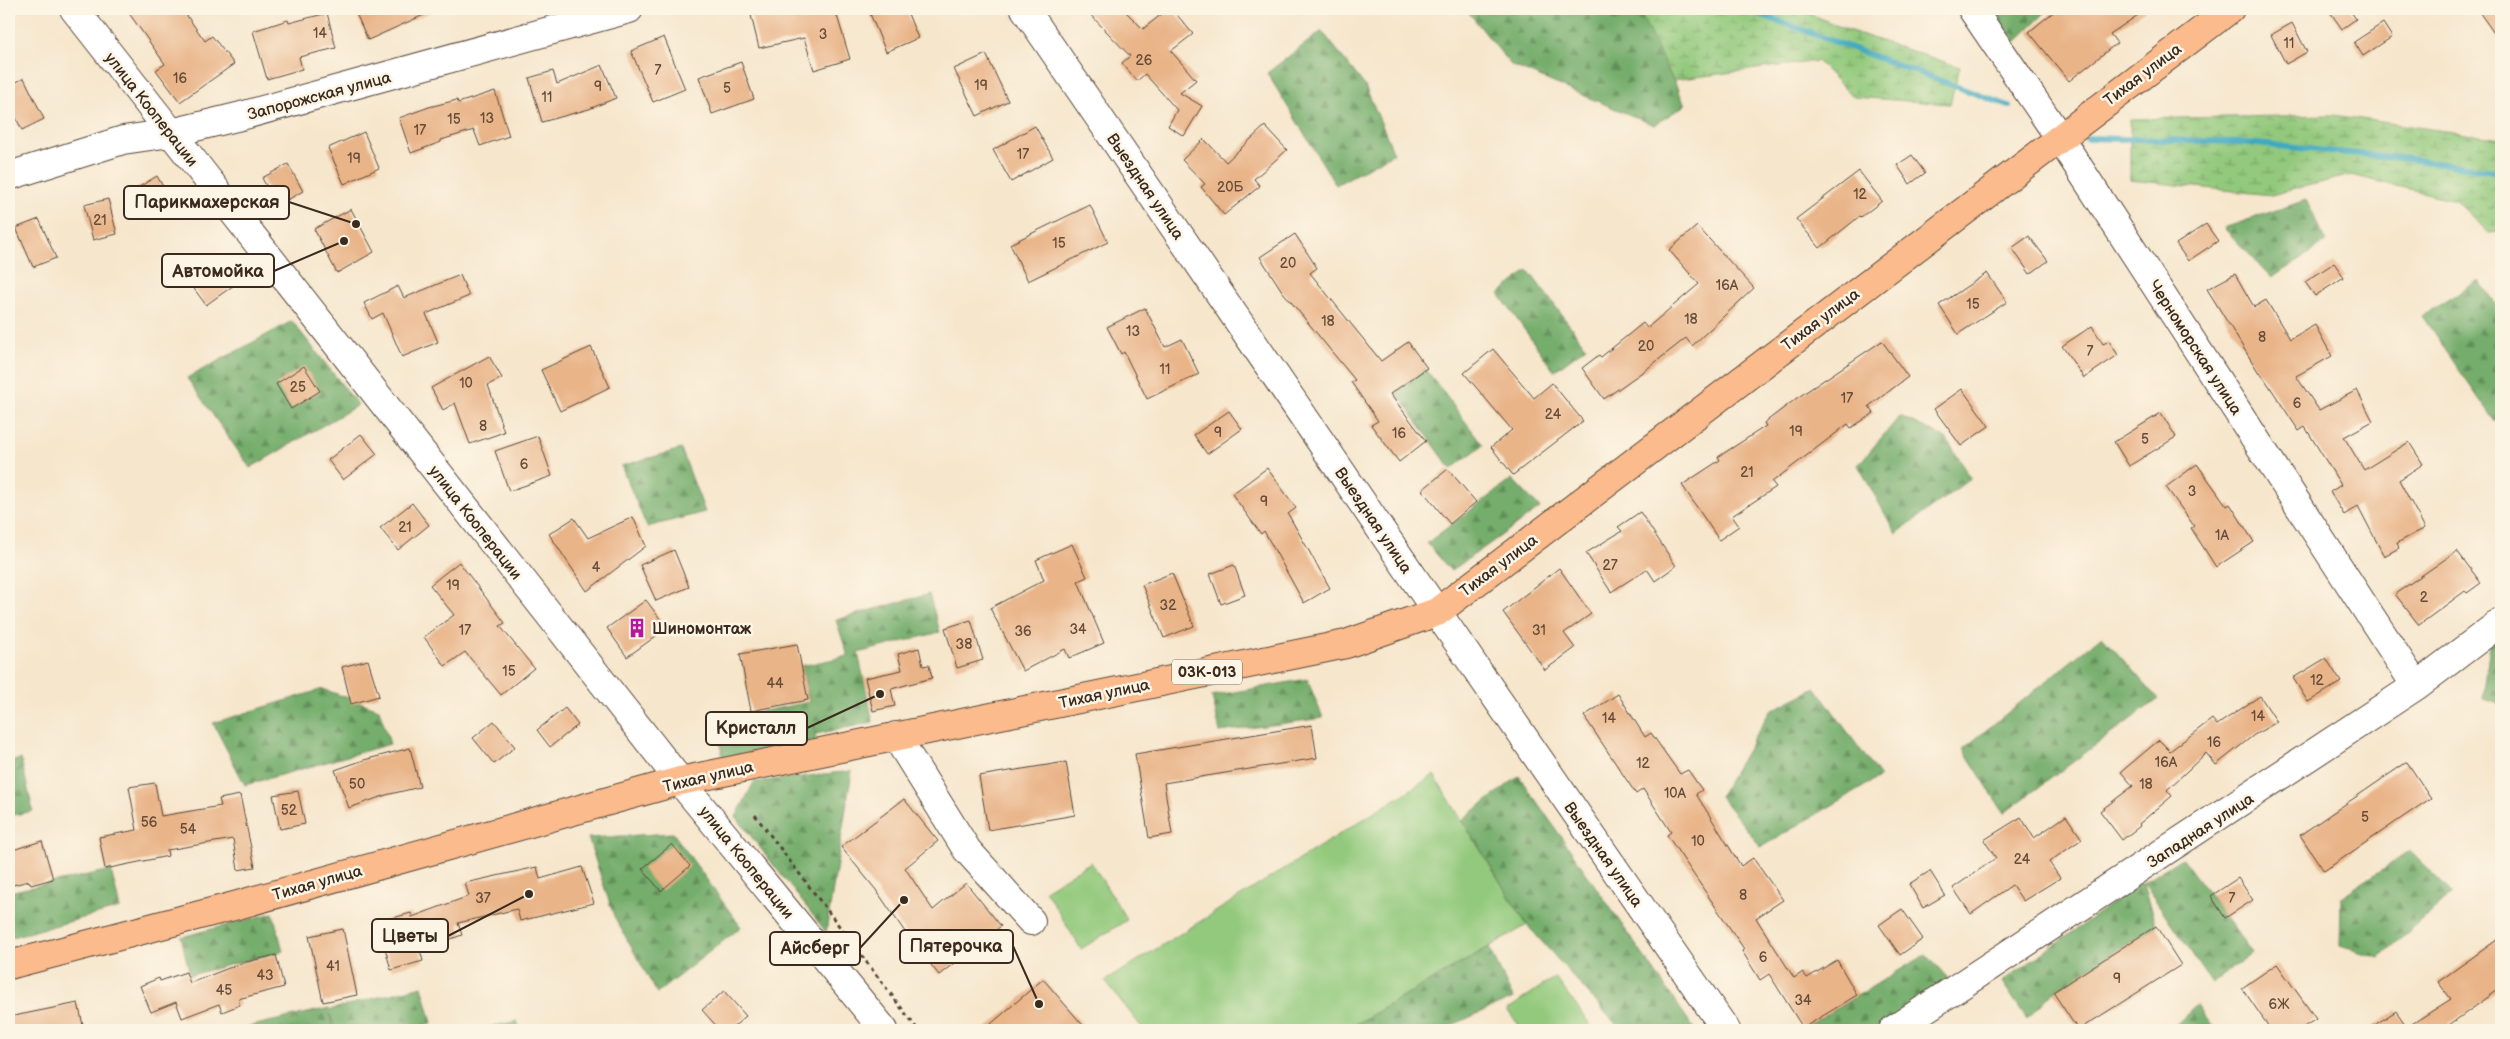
<svg xmlns="http://www.w3.org/2000/svg" width="2510" height="1039" font-family="'Balsamiq Sans',sans-serif">
	<defs>
		<pattern id="forest-firs" width="22" height="20" patternUnits="userSpaceOnUse" patternTransform="scale(1.25)"><rect width="22" height="20" fill="#75ad6c"/><path d="M5 1l3.5 6h-7zM16 11l3.5 6h-7z" fill="#618d58"/></pattern>
		<pattern id="wetland-marsh" width="20" height="14" patternUnits="userSpaceOnUse" patternTransform="scale(1.25)"><rect width="20" height="14" fill="#92c97c"/><path d="M1 5h8M5 5V1M11 12h8M15 12V8" fill="none" stroke="#78a365"/></pattern>
	</defs>
	<rect width="100%" height="100%" fill="#fcf5e5"/>
	<filter id="ink" filterUnits="userSpaceOnUse"><feTurbulence type="fractalNoise" baseFrequency=".02" numOctaves="2"/><feDisplacementMap in="SourceGraphic" scale="10" xChannelSelector="R" yChannelSelector="G"/><feConvolveMatrix kernelMatrix="1 2 1 2 8 2 1 2 1" color-interpolation-filters="sRGB"/></filter>
	<filter id="wash" filterUnits="userSpaceOnUse"><feTurbulence type="fractalNoise" baseFrequency=".0096" numOctaves="4" result="noise"/><feDisplacementMap in="SourceGraphic" scale="20" xChannelSelector="R" yChannelSelector="G"/><feGaussianBlur stdDeviation="1.12" result="paint"/><feColorMatrix in="noise" values="0 0 0 0 0 0 0 0 0 0 0 0 0 0 0 0 0 1.4 0 .05"/><feComposite in="paint" operator="in"/></filter>
	<g filter="url(#wash)">
		<rect width="100%" height="100%" fill="#f6e6cc"/>
		<path fill="#92c97c" stroke="#667a4d" d="M1434,775L1527,925L1346,1030H1144L1105,981Z
			M1091,862L1127,920L1081,949L1045,890Z
			M1555,977L1594,1030H1523L1507,1010Z"/>
		<path fill="url(#forest-firs)" stroke="#586c45" d="M1466,9H1641L1685,105L1654,125L1511,65Z
			M1991,9H2042L2045,13L2015,42Z
			M1322,31L1365,86L1394,153L1336,185L1267,73Z
			M2306,200L2326,242L2272,278L2224,228Z
			M1528,270L1586,347L1554,371L1499,294Z
			M2479,280L2501,311V415L2495,422L2422,316Z
			M292,321L358,405L250,468L187,378Z
			M1425,368L1483,445L1451,469L1396,392Z
			M1900,416L1946,438L1971,478L1896,534L1858,465Z
			M681,449L705,512L647,527L621,466Z
			M1512,479L1540,508L1451,571L1427,543Z
			M929,594L940,632L858,653L873,722L816,734L814,725L816,742L723,757L715,721L809,702L801,666L848,656L836,620Z
			M2102,636L2158,699L2004,813L1963,749Z
			M2501,637V705L2483,699L2490,645Z
			M1307,679L1323,718L1220,732L1212,696Z
			M1816,688L1880,777L1761,847L1720,796L1770,711Z
			M323,689L379,709L390,744L245,785L213,723Z
			M21,759L33,811L9,816V762Z
			M852,771L826,932L736,817L754,782Z
			M1519,776L1695,1030H1621L1527,925L1462,820Z
			M673,833L741,927L657,993L614,916L588,838Z
			M2410,851L2452,893L2379,958L2340,946L2341,897Z
			M2182,858L2252,953L2212,983L2143,882Z
			M111,870L120,908L9,938V892Z
			M2142,882L2156,926L2053,992L2027,1019L2002,982Z
			M273,913L283,951L190,975L181,937Z
			M1489,947L1513,998L1441,1030H1346Z
			M1926,954L1953,984L1883,1030H1801Z
			M422,986L432,1023L404,1030H335L330,1014L333,1030H234L329,1008V1010Z
			M2197,1005L2216,1030H2170Z
			M517,1021L520,1030H477Z"/>
		<path fill="url(#wetland-marsh)" stroke="#667a4d" d="M1638,9H1800L1845,29L1960,67L1950,104L1853,97L1817,61L1673,80Z
			M2333,115L2501,139V232L2489,233L2455,200L2351,175L2271,195L2130,180V119Z"/>
		<g fill="none" stroke-linecap="round" stroke-linejoin="round">
			<path stroke="#40a9c0" stroke-width="6" d="M1746,9L2009,106
				M2087,138L2237,142L2409,159L2501,172"/>
		</g>
		<g id="blocks">
			<path fill="#e9b488" d="M126,9H182L205,41L212,36L234,64L180,102L156,70L165,64Z
				M354,9H437L368,40Z
				M761,9H835L850,59L814,70L804,38L759,48L750,11Z
				M868,9H906L918,38L886,52Z
				M1085,9H1123L1143,29L1168,9H1172L1193,34L1171,51L1196,80L1180,93L1202,106L1184,136L1168,126L1177,110L1145,74L1137,81L1122,63L1130,56Z
				M2057,9H2147L2110,34L2117,43L2069,81L2029,32Z
				M2328,9H2349L2356,19L2342,29Z
				M2477,9H2501V43Z
				M327,13L336,48L299,57L302,69L267,79L253,31L288,20L289,23Z
				M2292,23L2307,52L2286,64L2271,35Z
				M2383,23L2392,37L2363,56L2354,42Z
				M664,37L685,89L653,102L631,51Z
				M986,54L1008,101L977,116L954,69Z
				M741,62L754,99L712,114L699,77Z
				M602,65L616,98L589,109L542,122L529,78L553,71L557,84Z
				M24,78L44,119L22,130L9,104V86Z
				M495,91L509,136L480,146L474,130L441,140V142L411,153L399,118L429,107L457,100L458,103Z
				M1035,126L1053,158L1011,182L993,150Z
				M1265,126L1287,150L1254,179L1260,186L1224,215L1201,187L1205,184L1182,160L1204,139L1226,162Z
				M364,132L379,168L344,184L328,148Z
				M1912,155L1925,173L1910,184L1897,165Z
				M288,164L303,191L277,206L262,178Z
				M1859,171L1882,201L1861,217L1860,216L1820,248L1796,219Z
				M157,176L169,197L144,212L131,192Z
				M108,199L117,234L93,240L84,205Z
				M1090,205L1108,242L1028,281L1010,244Z
				M351,209L374,252L337,273L314,229Z
				M39,219L56,258L33,267L16,228Z
				M2206,224L2218,241L2188,261L2176,244Z
				M1697,226L1754,288L1692,346L1686,338L1648,368L1604,399L1582,368L1599,355L1601,357L1643,323L1647,328L1699,284L1669,250Z
				M1295,234L1317,268L1310,273L1381,361L1408,342L1427,368L1390,394L1426,441L1399,462L1371,425L1378,421L1351,382L1355,380L1282,291L1260,257Z
				M2029,236L2048,261L2030,274L2012,248Z
				M220,260L237,283L206,305L189,282Z
				M2334,263L2344,277L2315,296L2305,282Z
				M1987,273L2007,302L1958,334L1939,305Z
				M2235,274L2254,307L2266,300L2290,339L2315,325L2332,356L2296,376L2319,410L2357,390L2373,421L2344,437L2364,470L2409,442L2423,464L2399,480L2425,528L2397,543L2399,548L2384,556L2358,506L2344,515L2330,492L2341,485L2305,427L2299,431L2260,372L2259,373L2207,289Z
				M460,275L469,296L426,314L438,342L402,357L383,313L372,319L364,303L398,286L404,298Z
				M1145,308L1165,347L1182,339L1199,374L1147,399L1124,352L1121,354L1107,327Z
				M2092,326L2103,344L2109,341L2118,355L2084,378L2062,346Z
				M1882,341L1908,377L1869,406L1874,413L1851,428L1848,424L1772,482L1776,487L1732,516L1739,526L1719,540L1682,485L1720,460L1718,457L1766,426L1764,423L1797,398Z
				M591,347L610,387L560,411L541,370Z
				M1493,349L1534,398L1552,383L1583,421L1513,475L1491,447L1512,430L1464,373Z
				M489,356L502,378L488,385L504,432L470,444L455,403L443,410L431,388Z
				M304,366L320,391L291,409L276,384Z
				M1962,389L1989,426L1961,446L1934,409Z
				M1229,411L1242,429L1207,454L1194,435Z
				M2161,413L2176,437L2129,466L2114,442Z
				M361,434L377,454L343,480L328,460Z
				M538,436L552,476L509,491L495,451Z
				M2197,464L2227,506L2230,504L2254,542L2216,567L2191,528L2194,526L2166,487Z
				M1267,468L1296,508L1288,514L1330,588L1304,603L1264,531L1261,534L1232,494Z
				M1448,469L1476,502L1450,524L1422,490Z
				M412,503L429,525L398,550L380,528Z
				M1640,512L1676,566L1655,581L1647,569L1611,592L1586,553L1622,531L1618,527Z
				M633,517L646,546L587,591L549,534L574,518L588,538Z
				M1072,544L1087,577L1078,581L1104,643L1069,658L1065,649L1023,671L990,608L1044,580L1036,560Z
				M674,550L689,587L656,601L640,565Z
				M2457,551L2481,583L2467,593L2465,591L2419,625L2395,594Z
				M459,562L505,623L500,626L534,668L501,695L465,652L445,666L424,637L454,615L430,585Z
				M1234,565L1245,595L1221,604L1210,574Z
				M1559,568L1591,614L1564,633L1575,648L1545,670L1503,612Z
				M1172,573L1194,626L1164,638L1142,585Z
				M646,600L667,628L627,657L607,628Z
				M971,620L983,660L957,668L945,628Z
				M797,644L808,700L751,711L740,654Z
				M919,648L923,666L929,665L932,678L891,689L895,706L873,711L865,678L902,670L898,654Z
				M2326,658L2341,682L2308,702L2293,678Z
				M368,660L379,696L351,704L342,667Z
				M1618,694L1645,737L1651,733L1680,774L1688,770L1702,790L1696,794L1741,866L1753,858L1783,900L1756,918L1794,978L1803,972L1807,978L1837,960L1857,995L1803,1028L1769,974L1760,980L1742,951L1744,949L1667,835L1671,832L1643,789L1636,794L1584,716Z
				M2260,696L2277,722L2254,735L2216,765L2206,753L2167,790L2172,796L2139,824L2140,826L2122,840L2100,811L2133,786L2121,772L2159,740L2170,751L2212,719L2217,725Z
				M565,708L578,725L550,747L537,730Z
				M494,721L515,747L494,764L473,738Z
				M1312,725L1317,758L1164,783L1172,834L1149,838L1135,754Z
				M410,748L420,787L386,795L349,808L335,770L364,760Z
				M1066,762L1075,815L988,830L979,776Z
				M2407,762L2431,798L2324,871L2300,835Z
				M155,783L161,816L221,806L219,799L240,795L255,867L238,870L233,839L167,850L168,856L105,869L99,837L137,830L129,787Z
				M298,791L305,824L280,829L273,795Z
				M904,799L938,841L905,868L933,910L966,883L1001,926L939,975L905,932L876,890L841,847Z
				M2066,816L2082,839L2049,862L2060,878L2023,901L2012,885L1971,914L1953,888L1996,858L1984,840L2021,817L2034,838Z
				M42,841L53,879L31,885L29,881L9,886V851Z
				M672,844L690,866L661,891L642,869Z
				M537,867L540,879L582,867L594,903L520,921L517,909L458,923L462,935L420,950L423,961L391,970L378,922L411,913L412,917L469,896L465,883Z
				M1930,871L1945,895L1923,908L1909,884Z
				M2238,878L2253,900L2225,918L2211,896Z
				M1902,909L1923,939L1900,955L1879,925Z
				M2156,926L2181,965L2078,1030L2053,992Z
				M343,929L357,995L323,1002L309,936Z
				M2501,937V988L2442,1030H2367L2396,1011L2407,1027L2451,999L2438,982Z
				M276,955L284,987L238,999L240,1005L222,1012L219,1004L182,1018L176,1002L151,1012L140,986L159,978L160,981L186,972L190,983L242,963Z
				M2277,964L2316,1019L2299,1030H2271L2242,988Z
				M1043,979L1087,1030H984Z
				M724,991L746,1016L730,1030H720L702,1010Z
				M78,1003L84,1030H9V1017Z"/>
		</g>
	</g>
	<g filter="url(#ink)">
		<use href="#blocks" fill-opacity="0" stroke="#574638" stroke-width="1"/>
		<g fill="none" stroke-linecap="round" stroke-linejoin="round">
			<defs>
				<path id="minor" d="M74,9L680,781L884,1030
					M1025,9L1437,612L1726,1030
					M1972,9L2059,137L2416,686
					M9,176L123,140L171,133L241,116L629,9
					M896,736L967,850L1031,921
					M1893,1030L2416,686L2501,622"/>
				<path id="major" d="M9,965L234,906L680,781L1346,644L1437,612L2230,9"/>
			</defs>
			<use href="#minor" stroke="#574638" stroke-width="30"/>
			<use href="#major" stroke="#574638" stroke-width="30"/>
			<path stroke="#574638" stroke-width="3" stroke-dasharray="4 4" stroke-linecap="butt" d="M755,815L918,1030"/>
			<use href="#minor" stroke="#fff" stroke-width="28"/>
			<use href="#major" stroke="#fbbb8c" stroke-width="28"/>
		</g>
	</g>
	<defs>
		<symbol id="building-bare" viewBox="-9 -9 18 18"><path d="M-4-6H4V6H1V3H-1V6H-4ZM-2.5-4.3h1.7v1.8h-1.7ZM.8-4.3h1.7v1.8H.8ZM-2.5-1h1.7V.8h-1.7ZM.8-1h1.7V.8H.8Z" fill="#b5179e" stroke="#fcf5e5" stroke-width="2.5" paint-order="stroke"/></symbol>
	</defs>
	<g fill-rule="evenodd">
		<use href="#building-bare" x="623" y="614" width="28" height="28"/>
	</g>
	<g text-anchor="middle" stroke-width="5" stroke-linejoin="round" paint-order="stroke">
		<g font-size="14" fill="#664c38">
			<text x="320" y="38">14</text>
			<text x="823" y="39">3</text>
			<text x="2289" y="48">11</text>
			<text x="1144" y="65">26</text>
			<text x="658" y="75">7</text>
			<text x="180" y="83">16</text>
			<text x="981" y="90">19</text>
			<text x="598" y="91">9</text>
			<text x="727" y="93">5</text>
			<text x="547" y="102">11</text>
			<text x="487" y="123">13</text>
			<text x="454" y="124">15</text>
			<text x="420" y="135">17</text>
			<text x="1023" y="159">17</text>
			<text x="354" y="163">19</text>
			<text x="1230" y="192">20Б</text>
			<text x="1860" y="199">12</text>
			<text x="100" y="225">21</text>
			<text x="1059" y="248">15</text>
			<text x="1288" y="268">20</text>
			<text x="1727" y="290">16А</text>
			<text x="1973" y="309">15</text>
			<text x="1691" y="324">18</text>
			<text x="1328" y="326">18</text>
			<text x="1133" y="336">13</text>
			<text x="2262" y="342">8</text>
			<text x="1646" y="351">20</text>
			<text x="2090" y="356">7</text>
			<text x="1165" y="374">11</text>
			<text x="466" y="388">10</text>
			<text x="298" y="392">25</text>
			<text x="1847" y="403">17</text>
			<text x="2297" y="408">6</text>
			<text x="1553" y="419">24</text>
			<text x="483" y="431">8</text>
			<text x="1796" y="436">19</text>
			<text x="1218" y="437">9</text>
			<text x="1399" y="438">16</text>
			<text x="2145" y="444">5</text>
			<text x="524" y="469">6</text>
			<text x="1747" y="477">21</text>
			<text x="2192" y="496">3</text>
			<text x="1264" y="506">9</text>
			<text x="405" y="532">21</text>
			<text x="2222" y="540">1А</text>
			<text x="1610" y="570">27</text>
			<text x="596" y="572">4</text>
			<text x="453" y="590">19</text>
			<text x="2424" y="602">2</text>
			<text x="1168" y="610">32</text>
			<text x="1078" y="634">34</text>
			<text x="465" y="635">17</text>
			<text x="1539" y="635">31</text>
			<text x="1023" y="636">36</text>
			<text x="964" y="649">38</text>
			<text x="509" y="676">15</text>
			<text x="2317" y="685">12</text>
			<text x="775" y="688">44</text>
			<text x="2258" y="721">14</text>
			<text x="1609" y="723">14</text>
			<text x="2214" y="747">16</text>
			<text x="2166" y="767">16А</text>
			<text x="1643" y="768">12</text>
			<text x="357" y="789">50</text>
			<text x="2146" y="789">18</text>
			<text x="1675" y="798">10А</text>
			<text x="289" y="815">52</text>
			<text x="2365" y="822">5</text>
			<text x="149" y="827">56</text>
			<text x="188" y="834">54</text>
			<text x="1698" y="846">10</text>
			<text x="2022" y="864">24</text>
			<text x="1743" y="900">8</text>
			<text x="483" y="903">37</text>
			<text x="2232" y="903">7</text>
			<text x="1763" y="962">6</text>
			<text x="333" y="971">41</text>
			<text x="265" y="980">43</text>
			<text x="2117" y="983">9</text>
			<text x="224" y="995">45</text>
			<text x="1803" y="1005">34</text>
			<text x="2279" y="1009">6Ж</text>
		</g>
		<rect fill="#fcf5e5" stroke="#75675a" stroke-width="1" x="1172" y="659.5" width="70" height="25" rx="4"/>
		<g font-size="15" font-weight="bold" fill="#3b2a1e">
			<text x="1207" y="677">03К-013</text>
		</g>
		<g font-size="16" fill="#3b2a1e" stroke="#fcf5e5">
			<text transform="translate(2142 74) rotate(-37)" y="6">Тихая улица</text>
			<text transform="translate(319 95) rotate(-15)" y="6">Запорожская улица</text>
			<text transform="translate(152 109) rotate(52)" y="6">улица Кооперации</text>
			<text transform="translate(1146 186) rotate(56)" y="6">Выездная улица</text>
			<text transform="translate(1820 319) rotate(-37)" y="6">Тихая улица</text>
			<text transform="translate(2196 347) rotate(57)" y="6">Черноморская улица</text>
			<text transform="translate(1374 520) rotate(56)" y="6">Выездная улица</text>
			<text transform="translate(476 522) rotate(52)" y="6">улица Кооперации</text>
			<text transform="translate(1498 565) rotate(-37)" y="6">Тихая улица</text>
			<text transform="translate(1104 693) rotate(-12)" y="6">Тихая улица</text>
			<text transform="translate(708 776) rotate(-13)" y="6">Тихая улица</text>
			<text transform="translate(2200 830) rotate(-33)" y="6">Западная улица</text>
			<text transform="translate(1604 854) rotate(55)" y="6">Выездная улица</text>
			<text transform="translate(747 862) rotate(51)" y="6">улица Кооперации</text>
			<text transform="translate(317 882) rotate(-16)" y="6">Тихая улица</text>
		</g>
		<g font-size="16" font-weight="bold" fill="#3b2a1e" stroke="#fcf5e5" text-anchor="start">
			<text x="652" y="634">Шиномонтаж</text>
		</g>
	</g>
	<path fill="none" stroke="#3b2a1e" stroke-width="2" d="M356 224L289 202M344 241L274 271M880 694L807 728M529 894L448 936M1039 1004L1013 946M904 900L860 948"/>
	<g fill="#3b2a1e" stroke="#fcf5e5" stroke-width="2">
		<circle cx="356" cy="224" r="5"/>
		<circle cx="344" cy="241" r="5"/>
		<circle cx="880" cy="694" r="5"/>
		<circle cx="529" cy="894" r="5"/>
		<circle cx="1039" cy="1004" r="5"/>
		<circle cx="904" cy="900" r="5"/>
	</g>
	<g fill="#fcf5e5" stroke="#3b2a1e" stroke-width="2">
		<rect x="124" y="186" width="165" height="33" rx="5"/>
		<rect x="162" y="254" width="112" height="33" rx="5"/>
		<rect x="706" y="712" width="101" height="33" rx="5"/>
		<rect x="372" y="919" width="76" height="33" rx="5"/>
		<rect x="900" y="930" width="113" height="33" rx="5"/>
		<rect x="770" y="932" width="90" height="33" rx="5"/>
	</g>
	<g font-size="18" text-anchor="middle" font-weight="bold" fill="#3b2a1e">
		<text x="207" y="208">Парикмахерская</text>
		<text x="218" y="277">Автомойка</text>
		<text x="756" y="734">Кристалл</text>
		<text x="410" y="942">Цветы</text>
		<text x="956" y="952">Пятерочка</text>
		<text x="815" y="954">Айсберг</text>
	</g>
	<rect width="2510" height="1039" fill="none" stroke="#fcf5e5" stroke-width="30"/>
</svg>
